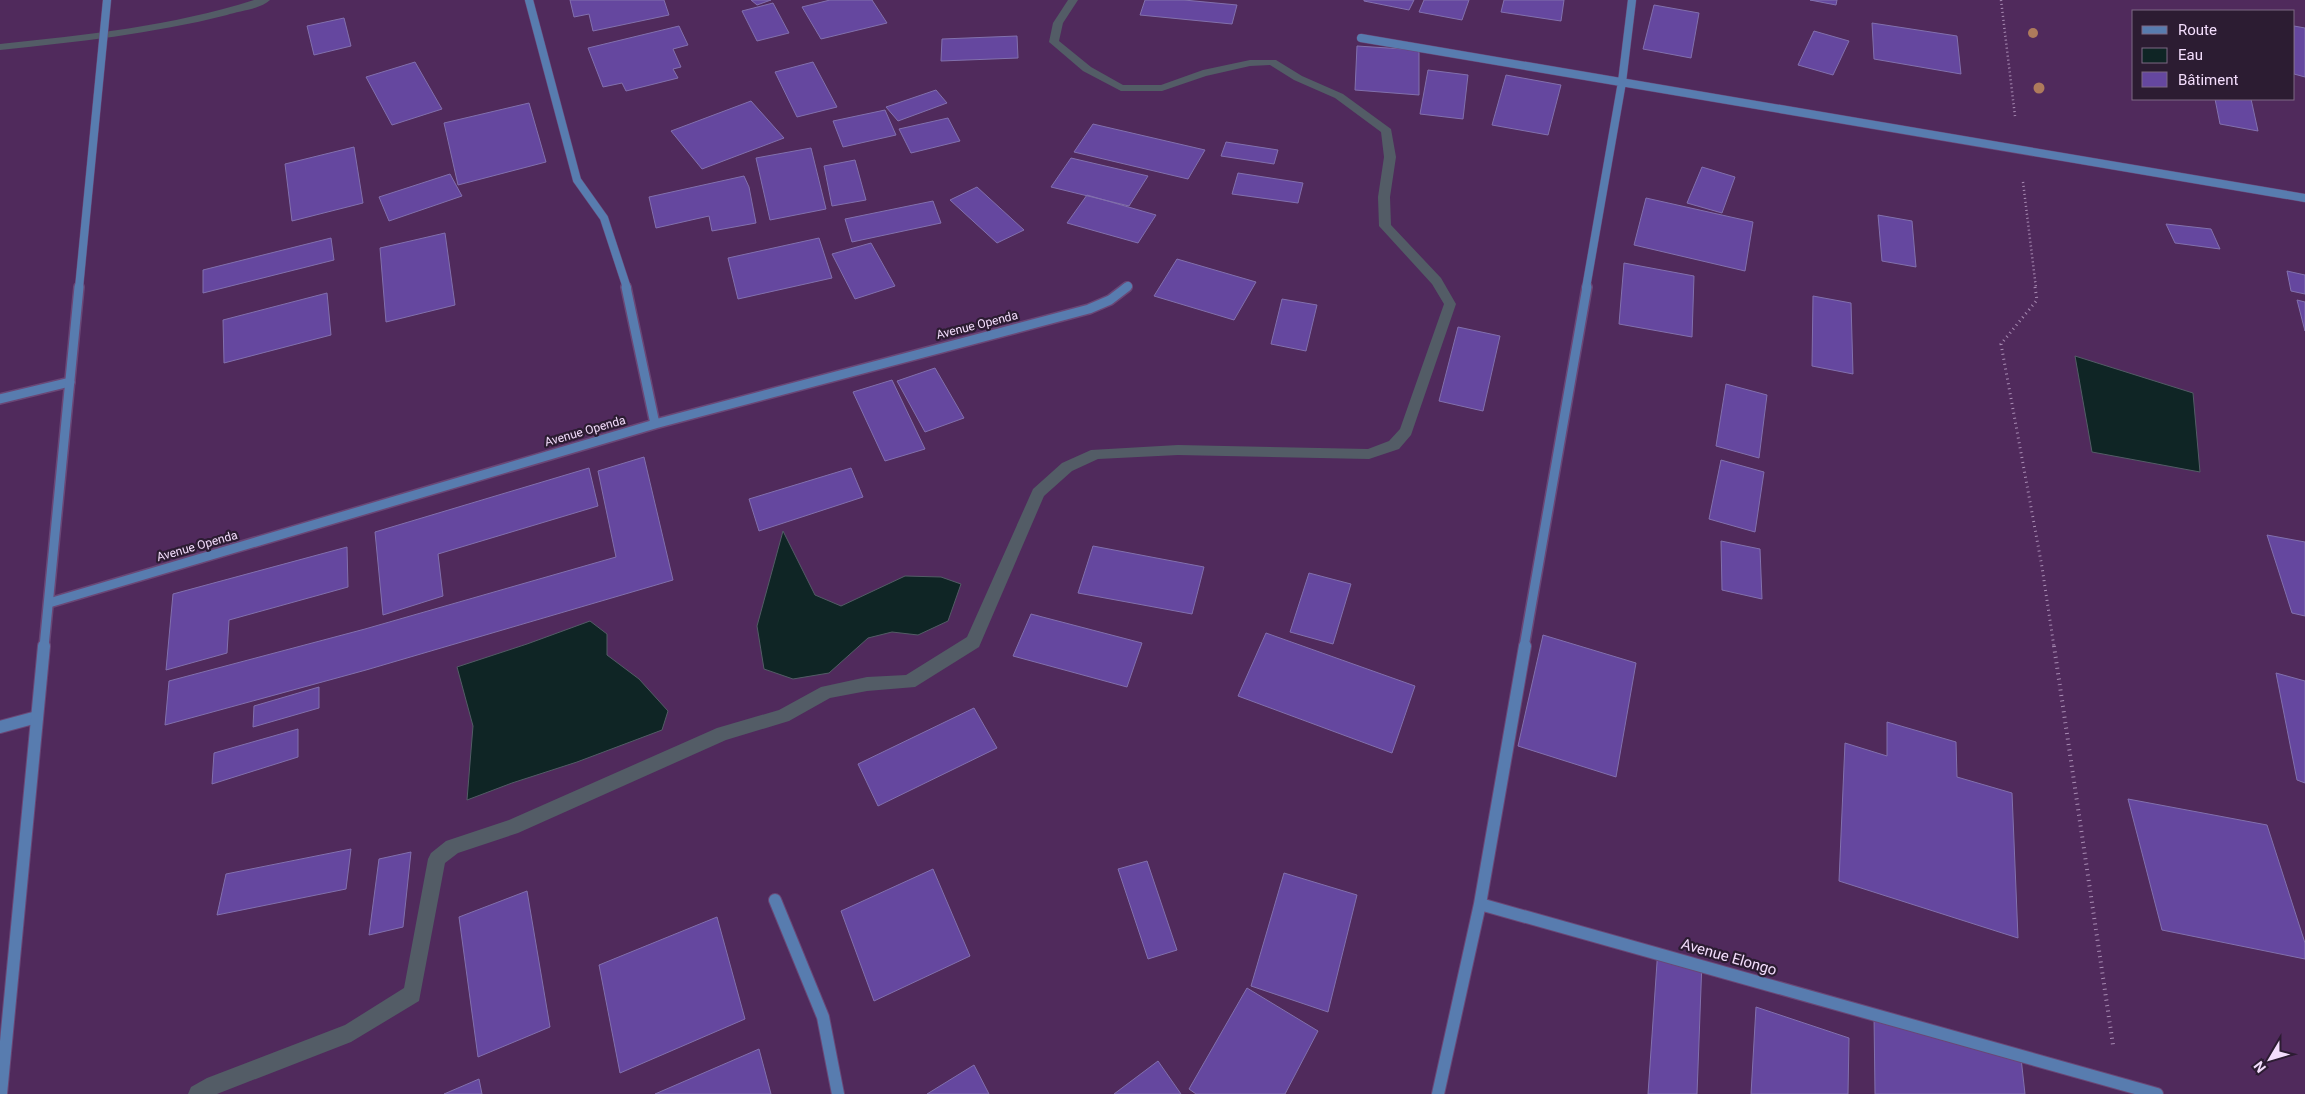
<svg xmlns="http://www.w3.org/2000/svg" width="2305" height="1094" font-family="Roboto,sans-serif">
	<rect width="100%" height="100%" fill="#502a5c"/>
	<path fill="#0f2525" stroke="#535c66" d="M2075,356L2193,393L2200,472L2092,452Z
		M783,531L815,595L841,606L905,576L941,577L961,584L948,621L918,635L892,632L868,638L829,673L793,679L764,669L757,626Z
		M590,621L607,634V655L639,679L668,711L662,730L577,762L512,783L467,800L473,726L457,667L527,644Z"/>
	<g fill="none" stroke-linecap="round" stroke-linejoin="round">
		<path fill="#535c66" fill-rule="evenodd" d="M254,0H270C261,9 239,11 227,15C152,34 76,42 0,50V44C86,35 172,26 254,0Z
			M1068,0H1078L1063,23L1059,41L1091,67L1123,85H1161L1203,70L1250,60H1276L1302,76L1343,94L1391,129L1396,157L1390,197L1391,225L1441,278L1456,304L1411,435L1399,449L1369,459L1178,455L1098,459L1072,471L1044,496L979,647L915,687L867,691L830,698L789,721L726,740L518,833L458,853L445,863L419,1001L351,1042L217,1094H188L191,1087L207,1078L345,1025L404,988L428,859L431,853L446,841L509,820L717,728L779,710L821,687L867,677L906,675L967,637L1033,489L1062,463L1091,450L1178,445L1368,449L1389,441L1400,429L1444,304L1432,284L1379,226L1378,197L1384,157L1381,132L1335,98L1294,80L1270,65L1250,66L1206,76L1162,91H1121L1083,71L1049,42L1053,23Z"/>
	</g>
	<path fill="#65479f" stroke="#8270ad" d="M570,0H664L669,15L593,31L589,14L574,17Z
		M751,0H771L757,5Z
		M830,0H872L887,23L821,39L802,7Z
		M1145,0H1184L1237,5L1232,24L1140,15Z
		M1414,0L1409,10L1364,1V0Z
		M1424,0H1469L1462,20L1419,12Z
		M1504,0H1564L1561,21L1501,12Z
		M1810,0H1837L1836,5Z
		M773,3L789,33L757,41L742,11Z
		M1654,5L1699,13L1691,58L1643,49Z
		M344,18L351,46L314,55L307,26Z
		M1872,23L1957,36L1961,74L1874,59Z
		M679,26L688,45L673,49L681,67L673,69L678,78L626,91L622,83L603,87L588,48Z
		M2294,26L2305,28V77L2294,74Z
		M1814,31L1849,41L1833,75L1798,65Z
		M1017,36L1018,58L941,61L942,39Z
		M1357,46L1419,50V95L1355,90Z
		M415,62L442,109L392,125L366,77Z
		M813,62L837,107L797,117L775,72Z
		M1428,70L1468,75L1463,119L1420,114Z
		M1506,75L1561,85L1548,135L1492,125Z
		M936,90L947,103L898,121L886,107Z
		M2215,99H2251L2258,131L2220,124Z
		M751,101L784,138L702,169L671,131Z
		M529,103L546,162L458,185L444,123Z
		M885,110L896,135L843,147L833,121Z
		M948,118L960,141L911,153L899,129Z
		M1093,124L1205,150L1188,179L1074,152Z
		M1226,142L1278,150L1274,164L1221,156Z
		M354,147L363,203L292,221L285,164Z
		M811,148L826,209L770,220L756,158Z
		M1071,158L1148,176L1129,206L1051,187Z
		M855,160L866,200L832,206L824,166Z
		M1702,167L1735,177L1722,213L1687,203Z
		M1238,173L1303,183L1298,203L1232,194Z
		M450,174L462,196L389,221L379,197Z
		M744,176L749,187L756,223L712,231L709,216L656,228L649,197Z
		M977,187L1024,230L997,243L950,200Z
		M1087,195L1156,215L1138,243L1067,223Z
		M1646,198L1753,222L1745,271L1634,245Z
		M933,201L941,223L852,242L845,219Z
		M1878,215L1912,221L1916,267L1882,261Z
		M2166,224L2211,229L2220,249L2175,243Z
		M445,233L455,305L386,322L380,248Z
		M331,238L334,260L203,293V270Z
		M819,238L832,278L738,299L728,258Z
		M871,243L895,286L855,299L832,254Z
		M1177,259L1256,282L1234,320L1154,296Z
		M1624,263L1694,276L1692,337L1619,324Z
		M2287,271L2305,275V294L2291,291Z
		M327,293L331,335L224,363L223,320Z
		M1813,296L1851,303L1853,374L1812,366Z
		M1282,299L1317,305L1306,351L1271,344Z
		M2297,300L2305,302V331Z
		M1458,327L1500,336L1483,411L1439,401Z
		M935,368L964,418L925,432L897,381Z
		M892,380L925,449L885,461L853,392Z
		M1726,384L1767,395L1759,458L1716,446Z
		M644,457L673,580L366,670L165,725L169,681L365,629L616,557L598,471Z
		M1721,460L1764,472L1755,532L1709,519Z
		M589,468L598,506L438,554L443,596L383,615L375,532Z
		M851,468L863,497L759,531L749,499Z
		M2267,535L2305,542V616L2292,613Z
		M1721,541L1760,549L1762,599L1722,590Z
		M1093,546L1204,567L1192,614L1078,593Z
		M347,547L348,587L229,620L227,653L166,670L173,594Z
		M1309,573L1351,584L1333,644L1290,632Z
		M1031,614L1142,643L1127,687L1013,656Z
		M1266,633L1415,686L1392,753L1238,696Z
		M1543,635L1636,663L1616,777L1518,746Z
		M2276,673L2305,681V783L2297,780Z
		M319,687V708L253,727L254,706Z
		M974,708L997,748L878,806L858,764Z
		M1887,722L1956,742L1957,777L2012,793L2018,938L1839,881L1845,743L1887,756Z
		M298,729V757L212,784L214,753Z
		M2128,799L2267,825L2305,943V959L2162,930Z
		M351,849L346,889L217,915L226,874Z
		M411,852L403,927L369,935L379,859Z
		M1147,861L1177,950L1148,959L1118,869Z
		M933,869L970,956L874,1001L841,911Z
		M1284,873L1357,895L1328,1012L1251,986Z
		M527,891L550,1027L478,1057L459,917Z
		M717,917L745,1019L620,1073L599,965Z
		M1658,948L1702,961L1697,1094H1648Z
		M1247,988L1318,1031L1285,1094H1196L1189,1089Z
		M1756,1007L1849,1038L1848,1094H1751Z
		M1874,1014L2021,1058L2025,1094H1875Z
		M759,1049L771,1094H655Z
		M1158,1061L1181,1094H1114Z
		M974,1065L989,1094H927Z
		M479,1079L482,1094H444Z"/>
	<g fill="none" stroke-linecap="round" stroke-linejoin="round">
		<defs>
			<path id="minor-far2" d="M529,0L577,180L604,218L627,288
				M1361,38L2305,198
				M1125,288L1128,286
				M1586,288L1622,82L1632,0"/>
			<path id="minor-far1" d="M626,287L655,424
				M0,399L70,382
				M49,603L655,424L1089,309L1110,300L1127,287
				M1524,647L1587,287"/>
			<path id="minor" d="M0,727L37,717
				M775,900L823,1017L838,1094
				M1480,904L1525,646
				M1438,1094L1480,904L2157,1094"/>
			<path id="tertiary-far2" d="M79,288L107,0"/>
			<path id="tertiary-far1" d="M44,647L79,287"/>
			<path id="tertiary" d="M1,1094L44,646"/>
		</defs>
		<use href="#minor-far2" stroke="#6a4776" stroke-width="9"/>
		<use href="#minor-far1" stroke="#6a4776" stroke-width="12"/>
		<use href="#minor" stroke="#6a4776" stroke-width="14"/>
		<use href="#tertiary-far2" stroke="#6a4776" stroke-width="9"/>
		<use href="#tertiary-far1" stroke="#6a4776" stroke-width="12"/>
		<use href="#tertiary" stroke="#6a4776" stroke-width="14"/>
		<path stroke="#a98cb4" stroke-width="2.5" stroke-dasharray="1 3" stroke-linecap="butt" d="M2001,0L2015,116
			M2023,182L2036,288"/>
		<path stroke="#a98cb4" stroke-width="3" stroke-dasharray="1 4" stroke-linecap="butt" d="M2035,287L2037,300L2001,344L2042,567L2054,647"/>
		<path stroke="#a98cb4" stroke-width="4" stroke-dasharray="1 4.5" stroke-linecap="butt" d="M2054,646L2113,1045"/>
		<use href="#minor-far2" stroke="#587caf" stroke-width="8"/>
		<use href="#minor-far1" stroke="#587caf" stroke-width="9"/>
		<use href="#minor" stroke="#587caf" stroke-width="12"/>
		<use href="#tertiary-far2" stroke="#587caf" stroke-width="8"/>
		<use href="#tertiary-far1" stroke="#587caf" stroke-width="9"/>
		<use href="#tertiary" stroke="#587caf" stroke-width="12"/>
	</g>
	<g fill="#ae7b5c">
		<circle cx="2033" cy="33" r="5"/>
		<circle cx="2039" cy="88" r="5.5"/>
	</g>
	<g text-anchor="middle" stroke-width="4.5" stroke-linejoin="round" paint-order="stroke">
		<g font-size="12" fill="#f3ddfc" stroke="#2c1c32">
			<text transform="translate(977 325) rotate(-14)" y="4">Avenue Openda</text>
			<text transform="translate(585 431) rotate(-16)" y="4">Avenue Openda</text>
			<text transform="translate(197 546) rotate(-16)" y="4">Avenue Openda</text>
		</g>
		<g font-size="15" fill="#f3ddfc" stroke="#2c1c32">
			<text transform="translate(1729 957) rotate(16)" y="5">Avenue Elongo</text>
		</g>
	</g>
	<rect x="2132" y="10" width="162" height="90" fill="#2c1c32" stroke="#7c6983"/>
	<rect x="2142" y="26" width="25" height="8" fill="#587caf" stroke="#7c6983"/>
	<text x="2178" y="35" font-size="15" fill="#f3ddfc">Route</text>
	<rect x="2142" y="48" width="25" height="15" fill="#0f2525" stroke="#7c6983"/>
	<text x="2178" y="60" font-size="15" fill="#f3ddfc">Eau</text>
	<rect x="2142" y="72" width="25" height="15" fill="#65479f" stroke="#7c6983"/>
	<text x="2178" y="85" font-size="15" fill="#f3ddfc">Bâtiment</text>
	<g transform="translate(2270 1059) rotate(232)" stroke="#2c1c32" stroke-width="4" paint-order="stroke">
	<path d="M0-4L9 19L0 12L-9 19Z" fill="#f3ddfc"/>
	<text y="-8" font-size="14" font-weight="bold" text-anchor="middle" fill="#f3ddfc">N</text>
	</g>
</svg>
